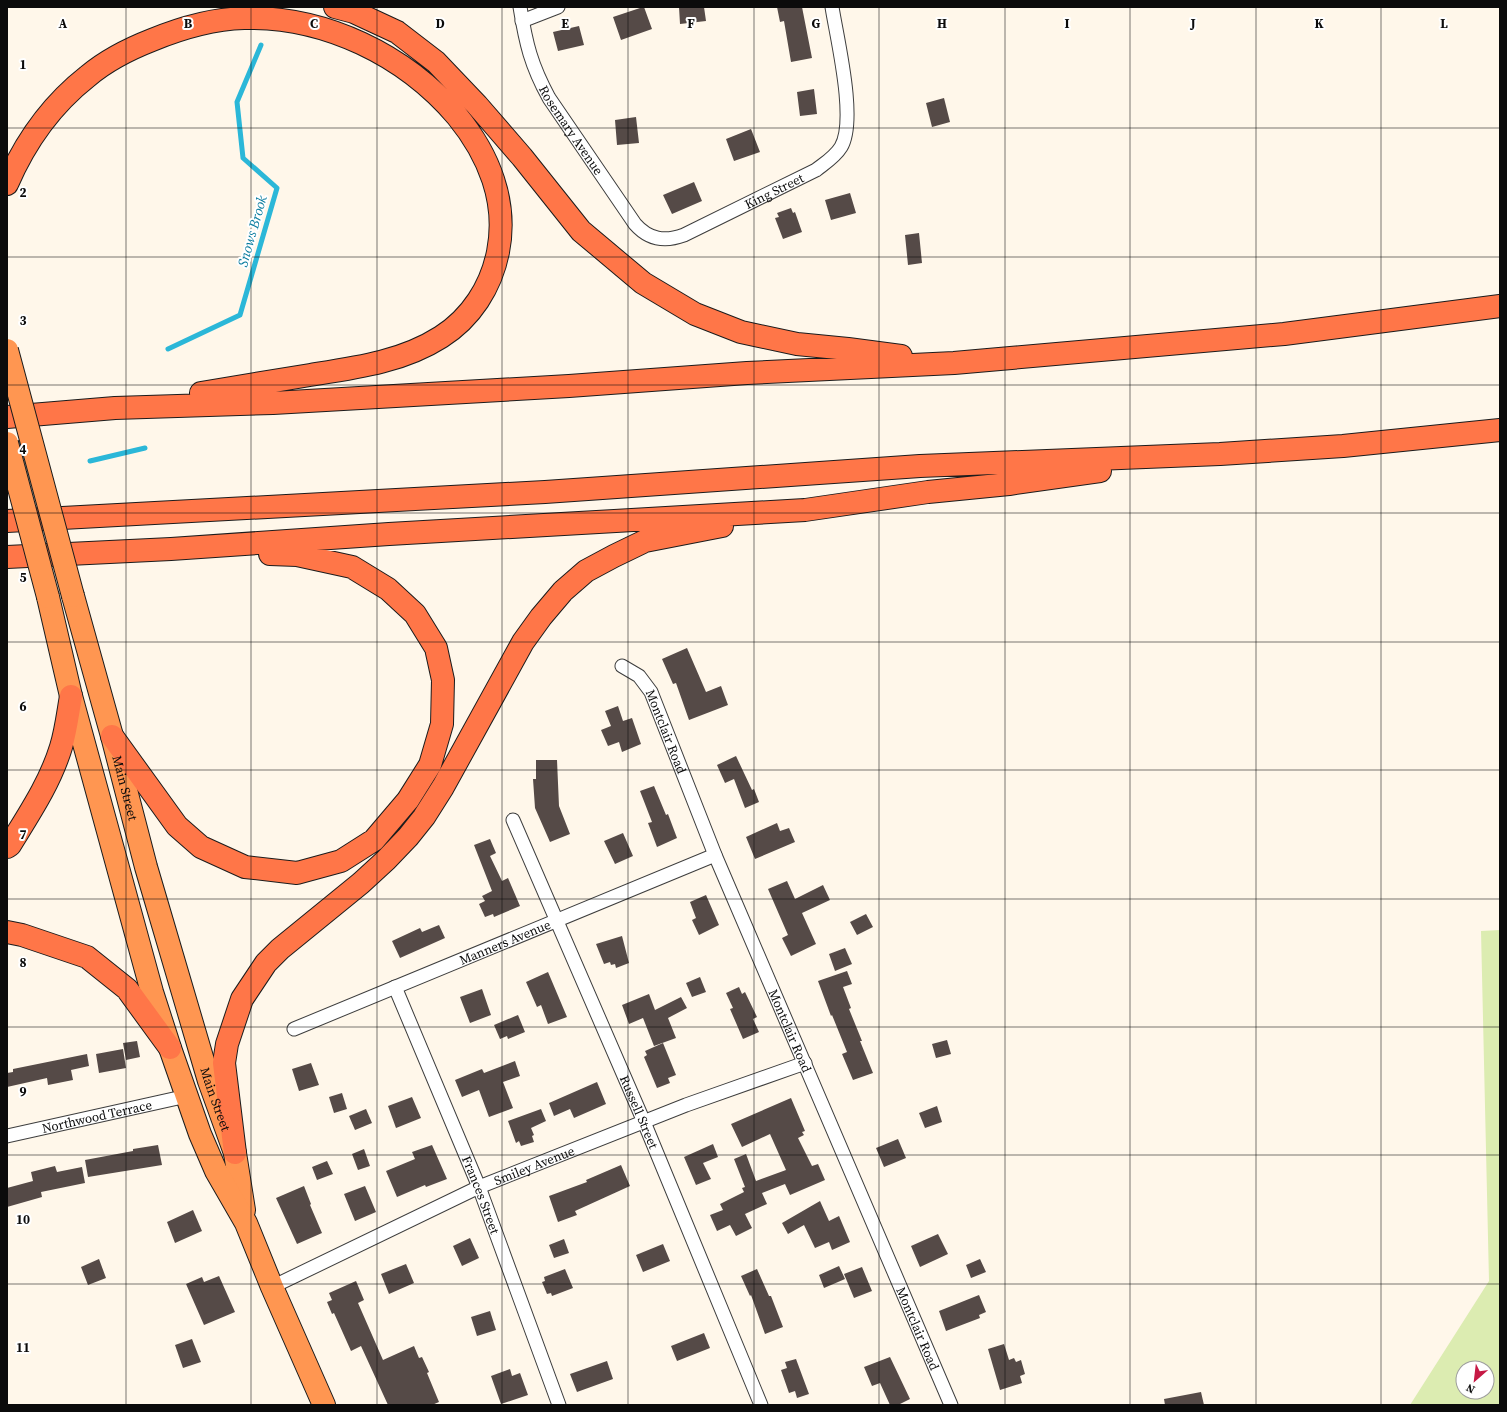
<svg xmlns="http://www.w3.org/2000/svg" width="1507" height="1412" font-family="'Source Serif 4',serif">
	<rect width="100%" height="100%" fill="#fff7ea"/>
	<path fill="#dcecb1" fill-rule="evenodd" d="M1500,930V1405H1410L1489,1281L1481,931ZM1463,1368H1487V1392H1463Z"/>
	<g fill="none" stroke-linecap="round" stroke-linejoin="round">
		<path stroke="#2bb7d8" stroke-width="5" d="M168,349L240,315L277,188L243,158L237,102L261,45
			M90,461L145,448"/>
	</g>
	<path fill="#554a47" d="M643,7H644L652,29L621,40L613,17Z
		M679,7H704L706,21L680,24Z
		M777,7H802L812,58L791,62L784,21L780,22Z
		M579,26L584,45L558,51L553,32Z
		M814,89L817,114L800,116L797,92Z
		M944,98L950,122L932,127L926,103Z
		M636,117L639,143L617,145L615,120Z
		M751,129L760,152L734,161L726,139Z
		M694,182L702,201L672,214L663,195Z
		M850,193L856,213L831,220L825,200Z
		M791,208L793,213L795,212L802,232L783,239L775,218L779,217L777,213Z
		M919,233L922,263L908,265L905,235Z
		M687,648L706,692L721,686L728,705L689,720L676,683L673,684L662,659Z
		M618,706L623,721L632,718L641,744L622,752L619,742L608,746L601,730L611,726L605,711Z
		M736,756L752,790L754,789L759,802L745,808L734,779L725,783L717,765Z
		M536,760H557L559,806L570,834L550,842L535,808L533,779H536Z
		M654,786L666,815L668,814L677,838L657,847L648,823L652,822L640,791Z
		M777,823L780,831L789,828L795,842L755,859L746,837Z
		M623,833L633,856L615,864L604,841Z
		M490,839L496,853L490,856L502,881L508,878L520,906L494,917L493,914L485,917L479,904L485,901L482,896L492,891L474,845Z
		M787,881L795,899L823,885L830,900L802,913L816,944L791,956L782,938L788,935L768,889Z
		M706,895L719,925L699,935L692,920L696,918L690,902Z
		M866,914L873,927L857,935L850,922Z
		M439,925L445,938L400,958L392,941L420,928L422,932Z
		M622,936L629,963L616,968L615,964L611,965L610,962L604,964L596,944Z
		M845,948L852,964L835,971L829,954Z
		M847,971L852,984L843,987L851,1008L849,1009L862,1041H860L873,1073L853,1080L842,1054L847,1052L832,1015L831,1016L818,981Z
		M548,972L567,1017L548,1024L541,1005L537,1007L526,982Z
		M700,977L706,992L692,997L686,983Z
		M739,987L742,994L745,992L757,1017L753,1019L759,1032L743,1039L730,1009L733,1008L726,993Z
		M482,989L491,1015L470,1023L460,997Z
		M649,994L655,1010L681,997L687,1008L668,1018L676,1038L654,1046L643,1018L629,1024L622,1005Z
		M518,1015L525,1032L508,1039L507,1036L500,1039L494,1025Z
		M947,1040L951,1054L936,1058L932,1044Z
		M137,1041L140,1057L126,1060L123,1043Z
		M663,1043L676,1075L668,1078L670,1083L657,1088L644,1057L647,1055L645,1051Z
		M123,1049L126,1068L99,1073L96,1054Z
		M87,1054L89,1066L71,1070L73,1080L48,1085L47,1078L7,1087V1073L13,1072V1069Z
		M515,1061L520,1076L503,1082L513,1108L489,1117L479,1090L462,1097L455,1080L482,1069L484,1073Z
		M311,1063L319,1085L299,1091L292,1069Z
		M597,1082L606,1104L574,1118L570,1109L554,1116L549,1103Z
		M342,1093L347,1109L334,1113L329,1097Z
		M412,1097L421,1118L396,1128L388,1106Z
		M791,1098L805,1131L802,1132L804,1135L798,1138L812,1166L818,1164L825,1180L790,1195L785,1184L762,1193L767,1204L745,1214L752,1228L736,1236L730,1225L717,1231L710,1215L723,1210L720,1204L744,1192L742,1188L745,1187L734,1159L746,1154L756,1181L786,1170L770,1134L742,1147L731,1124Z
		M937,1106L942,1122L925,1128L919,1113Z
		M366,1109L372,1123L355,1130L349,1116Z
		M541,1109L546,1121L531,1128L534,1135L532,1136L534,1142L521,1146L519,1141L516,1143L508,1121Z
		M898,1139L906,1158L884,1167L876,1148Z
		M713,1144L718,1157L703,1163L711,1179L696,1185L684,1157Z
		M158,1145L162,1165L88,1177L85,1160L133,1151V1149Z
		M432,1145L447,1179L426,1187L425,1185L397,1197L386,1171L415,1159L412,1152Z
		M364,1149L370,1166L358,1170L352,1154Z
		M327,1161L333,1174L317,1180L312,1167Z
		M621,1165L630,1186L575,1211L577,1215L558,1222L549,1196L587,1182L586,1180Z
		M55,1166L57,1172L82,1167L85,1183L41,1192L42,1197L7,1207V1188L33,1181L31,1172Z
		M304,1186L311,1204L310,1205L322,1233L297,1244L276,1198Z
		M365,1186L376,1212L355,1221L344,1194Z
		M820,1201L829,1221L839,1216L850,1242L832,1250L829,1242L815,1248L804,1225L788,1234L782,1223Z
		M193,1210L202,1231L175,1243L167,1222Z
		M938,1234L948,1254L920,1267L911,1246Z
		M470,1238L479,1258L462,1266L453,1246Z
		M564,1239L569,1253L554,1258L549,1245Z
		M663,1244L670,1261L643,1272L636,1255Z
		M99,1259L106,1278L88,1285L81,1267Z
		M980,1259L986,1272L971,1278L966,1265Z
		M406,1264L414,1283L389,1294L381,1274Z
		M839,1266L845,1279L824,1288L819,1275Z
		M862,1267L872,1291L854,1298L844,1274Z
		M565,1269L573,1288L552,1296L551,1293L547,1294L542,1282L545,1281L544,1277Z
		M757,1269L769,1296H771L783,1327L765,1334L751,1295L750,1296L741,1276Z
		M219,1276L235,1312L204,1325L186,1284L202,1277L204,1282Z
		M356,1281L364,1300L358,1303L383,1360L414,1346L419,1358L422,1357L429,1372L427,1373L439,1402L432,1405H388L361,1346L351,1351L334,1313L332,1314L327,1302L332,1300L329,1293Z
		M979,1295L986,1312L979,1315L980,1318L946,1331L939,1311Z
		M490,1311L496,1330L477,1336L471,1317Z
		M704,1333L710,1348L677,1361L671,1346Z
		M192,1339L201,1362L183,1368L175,1345Z
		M1004,1344L1009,1360L1014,1358L1016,1362L1021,1360L1025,1374L1020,1376L1022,1383L1000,1390L988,1349Z
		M890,1357L910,1399L898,1405H890L880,1383L872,1386L864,1367Z
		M796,1359L809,1394L797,1398L795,1391L789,1393L781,1370L787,1368L785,1362Z
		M607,1361L613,1379L577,1392L570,1374Z
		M510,1369L512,1376L520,1373L528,1395L501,1404L491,1376Z
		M1201,1392L1204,1405H1165L1164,1399Z"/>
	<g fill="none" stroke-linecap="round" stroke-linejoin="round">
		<defs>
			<g id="minor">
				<path id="s1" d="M520,7C526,44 531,65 549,98L635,224C649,240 665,242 684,235L816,170C825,163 835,157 841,147C857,120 837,39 832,7"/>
				<path d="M522,21L558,7"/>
				<path id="s2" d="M622,666L639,676L651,692L715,855L951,1405"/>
				<path id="s3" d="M513,820L644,1122L761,1405"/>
				<path id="s4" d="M395,987L479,1187L559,1405"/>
				<path id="s5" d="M294,1029L715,855"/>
				<path id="s6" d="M7,1136L187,1096"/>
				<path id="s7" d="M272,1287L479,1187L686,1105L805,1063"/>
			</g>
			<g id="trunk">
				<path id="s8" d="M73,596L112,736L146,867L209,1081L235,1153L244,1210"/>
				<path d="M48,597L71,696L152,992L170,1048L200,1134L216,1171L246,1223L272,1287L324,1405"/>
			</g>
			<path id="motorway" d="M335,7L354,12L397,32L436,62L477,105L522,157L581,231L643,283L695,314L741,332L797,344L848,349L901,356
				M7,184C25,142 51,105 88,76C107,60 129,49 152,40C181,28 213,19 244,18C325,16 405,55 457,116C489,155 508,202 498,252C491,287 471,318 441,337C402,362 355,368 310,375C274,381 238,387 201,393
				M7,417L115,408L273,403L569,386L747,373L954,363L1284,334L1500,306
				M7,521L545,492L920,466L1220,454L1343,446L1500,430
				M7,557L171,549L389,534L805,510L928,492L1009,484L1100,471
				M112,736L177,826L201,847L245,867L297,873L341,861L374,840L408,800L430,765L442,724L443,680L436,648L415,614L388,589L352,567L297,555L270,554
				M7,847L10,845C29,814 50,783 61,747C66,731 68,713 71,696
				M7,932L22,935L87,957L127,989L170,1048
				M235,1153L224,1063L227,1044L242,999L266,963L280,949L361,883L386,860L408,837L424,817L443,787L523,642L541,617L563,591L586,571L614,556L645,541L722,526"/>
		</defs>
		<use href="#minor" stroke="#3e3e3e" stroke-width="15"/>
		<use href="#trunk" stroke="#1c1c1c" stroke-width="24"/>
		<use href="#motorway" stroke="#1c1c1c" stroke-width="24"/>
		<use href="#minor" stroke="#fff" stroke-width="13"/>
		<use href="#trunk" stroke="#ff9651" stroke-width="22"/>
		<use href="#motorway" stroke="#ff7648" stroke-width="22"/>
		<defs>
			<path id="trunk-bridge" d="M7,350L73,596
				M7,443L48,597"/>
		</defs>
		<use href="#trunk-bridge" stroke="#1c1c1c" stroke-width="24" stroke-linecap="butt"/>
		<use href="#trunk-bridge" stroke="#ff9651" stroke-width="22"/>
	</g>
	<path fill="none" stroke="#0b0b0b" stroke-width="1" stroke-opacity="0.55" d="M126,7V1405M251,7V1405M377,7V1405M502,7V1405M628,7V1405M754,7V1405M879,7V1405M1005,7V1405M1130,7V1405M1256,7V1405M1381,7V1405M7,128H1500M7,257H1500M7,385H1500M7,513H1500M7,642H1500M7,770H1500M7,899H1500M7,1027H1500M7,1155H1500M7,1284H1500"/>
	<g text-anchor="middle" stroke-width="4" stroke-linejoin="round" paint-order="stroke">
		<g font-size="13" fill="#0b0b0b" stroke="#fff">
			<text dy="5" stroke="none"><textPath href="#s1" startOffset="135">Rosemary Avenue</textPath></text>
			<text dy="5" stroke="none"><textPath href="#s1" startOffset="403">King Street</textPath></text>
			<text dy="5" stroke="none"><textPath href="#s2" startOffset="82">Montclair Road</textPath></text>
			<text dy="5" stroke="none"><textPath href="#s8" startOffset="199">Main Street</textPath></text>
			<text dy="5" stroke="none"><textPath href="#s5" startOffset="228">Manners Avenue</textPath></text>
			<text dy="5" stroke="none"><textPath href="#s2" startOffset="406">Montclair Road</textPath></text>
			<text dy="5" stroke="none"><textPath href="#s8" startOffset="523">Main Street</textPath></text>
			<text dy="5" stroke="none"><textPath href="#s3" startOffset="318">Russell Street</textPath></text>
			<text dy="5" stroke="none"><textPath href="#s6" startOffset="92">Northwood Terrace</textPath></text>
			<text dy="5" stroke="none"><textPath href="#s7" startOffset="289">Smiley Avenue</textPath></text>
			<text dy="5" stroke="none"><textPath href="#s4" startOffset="225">Frances Street</textPath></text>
			<text dy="5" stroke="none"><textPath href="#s2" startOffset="730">Montclair Road</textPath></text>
		</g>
		<g font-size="14" font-style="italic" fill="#0c7d9f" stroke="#fff">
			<text transform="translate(252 231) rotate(-74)" y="5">Snows Brook</text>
		</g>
	</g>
	<g font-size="13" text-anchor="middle" font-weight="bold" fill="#0b0b0b" stroke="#fff" stroke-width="4" stroke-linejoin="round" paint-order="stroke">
		<text x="63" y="28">A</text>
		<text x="188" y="28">B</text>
		<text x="314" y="28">C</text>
		<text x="440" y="28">D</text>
		<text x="565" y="28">E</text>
		<text x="691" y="28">F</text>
		<text x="816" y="28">G</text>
		<text x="942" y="28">H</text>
		<text x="1067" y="28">I</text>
		<text x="1193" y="28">J</text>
		<text x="1319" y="28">K</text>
		<text x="1444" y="28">L</text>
		<text x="23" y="69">1</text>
		<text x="23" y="197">2</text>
		<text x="23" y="325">3</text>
		<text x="23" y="454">4</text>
		<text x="23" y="582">5</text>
		<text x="23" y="711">6</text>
		<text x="23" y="839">7</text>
		<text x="23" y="967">8</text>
		<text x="23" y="1096">9</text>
		<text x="23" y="1224">10</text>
		<text x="23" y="1352">11</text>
	</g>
	<rect width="1507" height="1412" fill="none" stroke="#0b0b0b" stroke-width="16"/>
	<g transform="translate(1475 1380) rotate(208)"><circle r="19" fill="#ffffff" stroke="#9d9d9d"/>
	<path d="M0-3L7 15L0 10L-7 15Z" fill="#c61945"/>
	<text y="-6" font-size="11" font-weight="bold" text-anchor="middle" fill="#0b0b0b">N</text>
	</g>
</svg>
